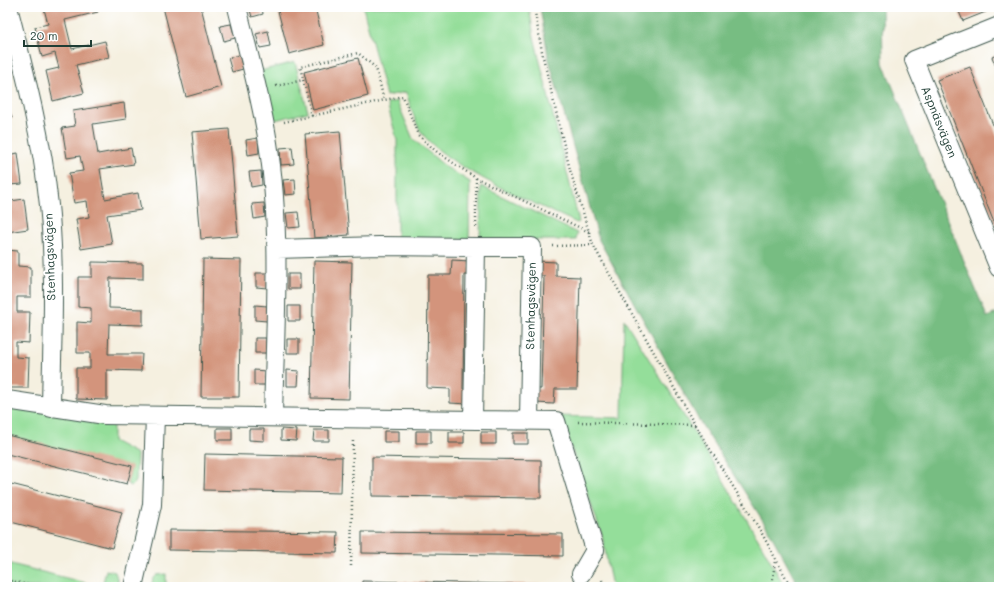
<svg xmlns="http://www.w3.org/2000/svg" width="1006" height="594" font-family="Mali,sans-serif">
	<rect width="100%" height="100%" fill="#fff"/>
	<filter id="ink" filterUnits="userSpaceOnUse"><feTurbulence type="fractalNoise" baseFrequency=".025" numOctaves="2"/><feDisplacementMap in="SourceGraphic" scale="8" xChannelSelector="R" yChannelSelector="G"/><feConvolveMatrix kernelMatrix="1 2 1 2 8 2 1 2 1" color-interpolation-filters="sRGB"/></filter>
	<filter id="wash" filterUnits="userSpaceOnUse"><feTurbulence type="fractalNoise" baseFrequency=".012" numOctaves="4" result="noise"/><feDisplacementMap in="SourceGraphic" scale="16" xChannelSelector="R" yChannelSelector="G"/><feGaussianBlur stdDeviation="0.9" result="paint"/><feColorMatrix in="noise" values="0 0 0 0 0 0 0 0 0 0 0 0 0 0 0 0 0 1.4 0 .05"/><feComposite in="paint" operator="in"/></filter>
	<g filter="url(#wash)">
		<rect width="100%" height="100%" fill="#f5f0e0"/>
		<path fill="#94de9a" stroke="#5a8e67" d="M363,7H529L534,37L579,222L577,223C533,202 456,172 425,137C415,125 411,107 406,92L386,96Z
			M295,62L308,112L271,121L260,71Z
			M397,101L413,139L446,167L470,182L469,240H397V140L387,103Z
			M481,186L577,233L576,240H480Z
			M624,319C679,408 735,496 785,587H612L602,535L560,416L622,418Z
			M7,407L113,421V441L137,454L136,481L131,486L127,484L131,467L7,435Z
			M7,563L102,587L106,570L115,572L118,581L116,587H7Z
			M166,574V587H151L153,579L157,575Z"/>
		<path fill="#77bd82" stroke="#4b7d5b" d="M540,7H882L883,63L987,317L999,312V587H799L767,527L700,422L599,240L548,56Z"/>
		<g id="blocks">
			<path fill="#d3947c" d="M51,7H97L98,12L65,20L72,49L105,41L109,57L76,65L84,93L53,101L46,71L59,68L55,53L42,57L35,27L48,24L44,9Z
				M163,7H201L221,87L186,97Z
				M249,7H262L263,14L252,17Z
				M277,7H315L324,45L289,54Z
				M957,7H992L993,9L963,21Z
				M231,24L235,38L224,41L220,26Z
				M268,31L271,46L260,48L256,34Z
				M999,54V74L992,57Z
				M239,55L243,69L232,72L228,58Z
				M358,58L368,96L313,110L304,72Z
				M970,67L999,140V229L997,230L937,80Z
				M7,102L12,118L7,119Z
				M124,103L126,119L93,124L98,154L131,148L134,164L100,169L105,199L138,193L141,210L107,215L112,244L81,249L76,219L89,217L87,201L74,203L69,173L83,171L80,156L67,158L62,128L75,126L73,111Z
				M229,129L238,236L201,239L192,132Z
				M340,131L349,235L314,238L305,134Z
				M258,138L259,153L248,155L246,140Z
				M292,147L294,164L281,165L280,148Z
				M18,153L22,184L9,185L11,201L24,199L28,229L7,232V155Z
				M261,171L262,185L251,187L249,172Z
				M295,179L296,194L285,195L283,180Z
				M264,203L265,217L254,219L252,204Z
				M298,212L300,227L288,228L286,213Z
				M7,250L18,251V266L31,267V297H17V312H30L29,343L16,342V357L29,358L28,388H7Z
				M203,259L241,260L239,397H201Z
				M452,260L470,261V275H464L463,389H469L468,404L450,403V389L427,388L428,275H451Z
				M314,261L352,262L349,399L311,398Z
				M537,261L556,262V276L580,277L577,389H555L554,404L536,403V389H541L544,276H537Z
				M92,262L143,263V279L110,278L109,308L143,309V325L109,324L108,354H142L141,371L107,370V400L76,399V368H90V353H77V322L91,323V308L78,307V277H92Z
				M256,273H268L267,288L256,287Z
				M288,274H300V289H288Z
				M255,305L267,306V321L255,320Z
				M288,306H300V321H288Z
				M255,338H266V353H255Z
				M287,339H299V353H287Z
				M254,370L266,371V385H254Z
				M287,370L299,371L298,386H287Z
				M217,428H232V440H217Z
				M249,429H264V441L249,440Z
				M281,429L297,430L296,441L281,440Z
				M314,430H329V441H313Z
				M384,431H399V442H384Z
				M416,431H431V443H416Z
				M449,432H464V443H449Z
				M481,432H496V444H481Z
				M513,433H528V444H513Z
				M7,435L132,466L127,484L7,454Z
				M205,454L342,457L341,493L204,490Z
				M372,457L541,460V498L372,496Z
				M7,483L122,512L112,548L7,521Z
				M169,530L338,532L337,553L169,550Z
				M362,532L563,534V556L362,553Z
				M362,581L563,585V587H362Z"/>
		</g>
	</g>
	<g filter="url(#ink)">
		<use href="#blocks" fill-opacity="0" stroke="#3f584e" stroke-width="1"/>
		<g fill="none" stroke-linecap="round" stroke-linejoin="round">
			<defs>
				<path id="street" d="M8,7C25,73 42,138 49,205C56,272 52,341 51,408
					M237,7C248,52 261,97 268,143C282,233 275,326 273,417
					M999,26L914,60L999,268
					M476,247H532L529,421
					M277,249L379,246L476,247L473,420
					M7,400L105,415L556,421L595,550L581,574
					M133,587L152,505L155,416"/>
			</defs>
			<use href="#street" stroke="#3f584e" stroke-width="20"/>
			<path stroke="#3f584e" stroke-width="2.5" stroke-dasharray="1 3" stroke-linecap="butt" d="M534,7L543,57L570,170L593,245L695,425L760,530L791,587
				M276,86L303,80
				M312,116L300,67L358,53L376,68L384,100
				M284,122L403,96L418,135L437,152L476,178L589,232
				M476,227V178
				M553,246L593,245
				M578,422L695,425
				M351,566L353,439
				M7,580L37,587
				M602,580L604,587
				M772,587L775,560"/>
			<use href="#street" stroke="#fff" stroke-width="18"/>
		</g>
	</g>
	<g text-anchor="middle" stroke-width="4" stroke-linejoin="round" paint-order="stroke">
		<g font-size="12" fill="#1f3d34" stroke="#fff">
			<text transform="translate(939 122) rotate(68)" y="4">Aspnäsvägen</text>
			<text transform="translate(50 257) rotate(-92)" y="4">Stenhagsvägen</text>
			<text transform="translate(531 306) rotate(-89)" y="4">Stenhagsvägen</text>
		</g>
	</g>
	<rect width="1006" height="594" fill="none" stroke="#fff" stroke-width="24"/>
	<path d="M24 40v6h67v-6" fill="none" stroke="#1f3d34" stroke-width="2"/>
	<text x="30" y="40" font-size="12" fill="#1f3d34" stroke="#ffffff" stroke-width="3" paint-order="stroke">20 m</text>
</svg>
